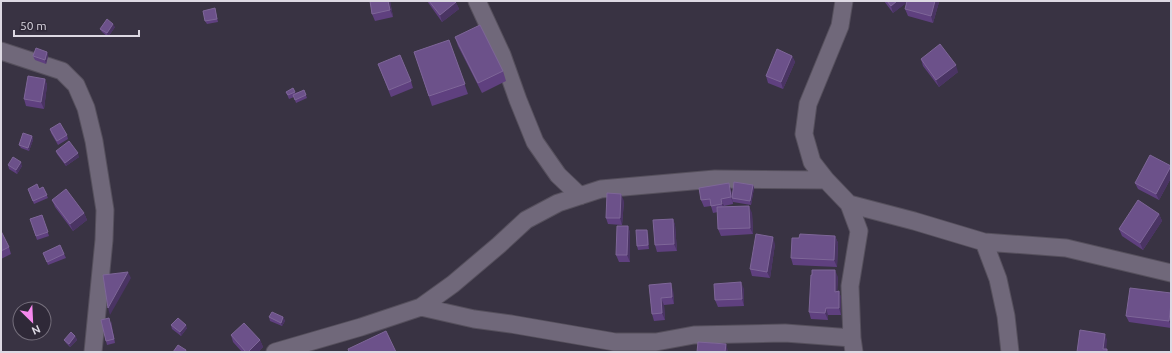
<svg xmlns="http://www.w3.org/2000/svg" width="1172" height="353" font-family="Ubuntu,sans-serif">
	<rect width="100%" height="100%" fill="#393343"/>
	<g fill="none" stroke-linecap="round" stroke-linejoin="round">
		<defs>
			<path id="minor" d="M477,1L502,55L518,100L535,142L558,175L580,196
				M844,1L840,26L808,104L804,134L812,162L826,180L849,204L859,231L850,286L852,338L854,352
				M1,51L62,71L76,85L86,108L94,141L105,210L104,240L93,352
				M849,204L914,221L984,242L1066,248L1171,273
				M984,242L998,279L1006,316L1010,352
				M421,307L474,319L511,324L615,342H656L694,335L785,333L852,338
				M275,352L361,327L421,307L453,284L499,245L526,220L558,203L601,189L715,179L826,180"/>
		</defs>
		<use href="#minor" stroke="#56505d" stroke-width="19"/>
		<use href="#minor" stroke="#70687a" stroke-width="17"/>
	</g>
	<path fill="#5f407f" d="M370,1H390L393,17L375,21L372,14Z
		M427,1H455L459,9L442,22Z
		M884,1H938L939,2L933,23L908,16L905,9L907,2L893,13Z
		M215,8L218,22L207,24L205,21Z
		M115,27L108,37L102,32L100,29Z
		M455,37L503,71L506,81L482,93L458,46Z
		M449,40L468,94L432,106L414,52Z
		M47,52L48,56L46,64L35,60L33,56Z
		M792,56L795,62L783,89L768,83L766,76Z
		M921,59L958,72L939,87L923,66Z
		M378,64L411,81L413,88L391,97Z
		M45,79L47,85L44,109L26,106L24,99Z
		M293,88L295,93L304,90L307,98L296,103L294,97L289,99L286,92Z
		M50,129L67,135L68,139L58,145L51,133Z
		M32,136L33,140L29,151L21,148L19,145Z
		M56,151L79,157L66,166L57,154Z
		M8,165L22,166L17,174L9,169Z
		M1171,166V178L1159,200L1138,189L1135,183Z
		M753,185L754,188L751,205L733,202V204L724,206V207L752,213L753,234L721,236L718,229V212L713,213L711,206L704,207L701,200L731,190L732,196Z
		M43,187L48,198L34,204L28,189H39Z
		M52,200L84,213L87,220L73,231L55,207Z
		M624,201L622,225L608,224L606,218Z
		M1159,214L1162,221L1143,250L1122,236L1119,229Z
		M42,215L49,236L37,240L30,219Z
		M673,219L675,225L677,251L657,252L655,245Z
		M628,226L630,233V262H619L616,255Z
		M1,231L9,247L11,254L1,259Z
		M648,233L649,249L638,250L637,246Z
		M835,236L838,243L837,267L793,265L791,258L799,238Z
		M775,244L770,278L752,276L750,269Z
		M60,245L66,258L48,265L43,253Z
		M838,277L837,291H839L841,298V315H828V320L811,319L809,312Z
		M649,285L673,290L674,304L664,305L665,320L654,321L652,314Z
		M744,289V306L718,307L715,300Z
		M1171,293V328L1129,322L1126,316Z
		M269,317H283L285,321L282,326L270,321Z
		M111,321L115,343L107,345L106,341Z
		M171,325L187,328L181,336L172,329Z
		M231,335L260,340L263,347L258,352H242L233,342Z
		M75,336L77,340L70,347L66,343L64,340Z"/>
	<path fill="#4a3463" d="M388,1H390L393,17L390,10Z
		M897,1H909L893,13L891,6Z
		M935,1H938L939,2L933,23L931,16Z
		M456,2L459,9L442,22L440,15Z
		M113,24L115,27L108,37L107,33Z
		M47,52L48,56L46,64L45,60Z
		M792,56L795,62L783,89L781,82Z
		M956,65L958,72L939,87L936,80Z
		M45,79L47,85L44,109L41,102Z
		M32,136L33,140L29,151L28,148Z
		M78,153L79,157L66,166L65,163Z
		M21,162L22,166L17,174L16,170Z
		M1171,166V178L1159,200L1156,194Z
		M729,183L731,190L732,198L733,204L731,197Z
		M753,185L754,188L751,205L750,201Z
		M621,194L624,201L622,225L620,218Z
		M721,199L724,206V211L722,204Z
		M749,206L752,213L753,234L750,228Z
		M84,213L87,220L73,231L70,224Z
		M1159,214L1162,221L1143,250L1140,243Z
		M673,219L675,225L677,251L674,244Z
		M628,226L630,233V262L627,255Z
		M647,230L648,233L649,249L648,245Z
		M835,236L838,243L837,267L834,260Z
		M773,237L775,244L770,278L767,272Z
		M835,270L838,277L837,298L835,292Z
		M128,272L131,278L110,315L108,308Z
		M741,282L744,289V306L742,299Z
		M671,283L673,290L674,304L672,297Z
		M839,291L841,298V315L839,308Z
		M661,298L664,305L665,320L662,313Z
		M1171,303V327L1169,321Z
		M826,308L828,315V320L825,313Z
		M283,317L285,321L282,326L281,323Z
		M186,325L187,328L181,336L180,332Z
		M1105,334L1107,340L1106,352L1103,349Z
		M75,336L77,340L70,347L69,344Z
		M260,340L263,347L258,352H248Z
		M726,344L728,351V352H725Z"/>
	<path fill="#6c518a" stroke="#7e6698" d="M370,1H388L390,10L372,14Z
		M429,1H455L456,2L440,15Z
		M887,1H897L891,6Z
		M907,1H935L931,16L905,9Z
		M215,8L217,19L205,21L203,11Z
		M107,19L113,24L107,33L100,29Z
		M480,25L503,71L478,83L455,37Z
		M449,40L465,84L429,96L414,52Z
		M940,44L956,65L936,80L921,59Z
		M36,48L47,52L45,60L33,56Z
		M777,49L792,56L781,82L766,76Z
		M400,55L411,81L389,90L378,64Z
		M28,76L45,79L41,102L24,99Z
		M293,88L295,92L288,95L286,92Z
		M304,90L306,95L295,100L293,95Z
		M60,123L67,135L57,141L50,129Z
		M23,133L32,136L28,148L19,145Z
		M69,141L78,153L65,163L56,151Z
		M1150,155L1171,166L1156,194L1135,183Z
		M13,157L21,162L16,170L8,165Z
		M734,182L753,185L750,201L732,198Z
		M729,183L731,197L721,199L722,204L711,206L710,199L701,200L699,188Z
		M37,184L39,189L43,187L47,195L33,201L28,189Z
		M66,189L84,213L70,224L52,200Z
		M607,193L621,194L620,218H606Z
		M1138,200L1159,214L1140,243L1119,229Z
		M749,206L750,228L718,229L717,207Z
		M42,215L48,232L36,236L30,219Z
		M673,219L674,244L655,245L653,220Z
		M617,226H628L627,255H616Z
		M636,230H647L648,245L637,246Z
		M1,231L9,247L1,251Z
		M756,234L773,237L767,272L750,269Z
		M800,234L835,236L834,260L791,258L792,238H799Z
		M60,245L64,254L47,262L43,253Z
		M812,270H835V292L839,291V308H826L825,313L809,312L811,275H812Z
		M128,272L108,308L103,275Z
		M741,282L742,299L715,300L714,284Z
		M671,283L672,297L661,298L662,313L652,314L649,285Z
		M1130,288L1171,293V303L1169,321L1126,316Z
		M272,312L283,317L281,323L269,317Z
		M109,318L114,339L106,341L101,320Z
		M178,318L186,325L180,332L171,325Z
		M244,323L260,340L248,352H246L231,335Z
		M1080,330L1105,334L1103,349H1107V352H1077Z
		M386,331L396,352H349L348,349Z
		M71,332L75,336L69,344L64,340Z
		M698,342L726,344L725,352H697Z
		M178,345L186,350L185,352H173Z"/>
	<rect width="1172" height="353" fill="none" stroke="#ddd9e3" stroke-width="4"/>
	<g transform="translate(32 321) rotate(156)"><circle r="19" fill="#2f2938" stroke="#756f7c"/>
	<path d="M0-3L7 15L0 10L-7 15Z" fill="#f689ee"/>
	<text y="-6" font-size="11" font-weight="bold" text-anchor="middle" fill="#ddd9e3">N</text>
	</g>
	<path d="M14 30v6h125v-6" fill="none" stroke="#ddd9e3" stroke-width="2"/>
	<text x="20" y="30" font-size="12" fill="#ddd9e3" stroke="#2f2938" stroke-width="3" paint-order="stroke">50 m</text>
</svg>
